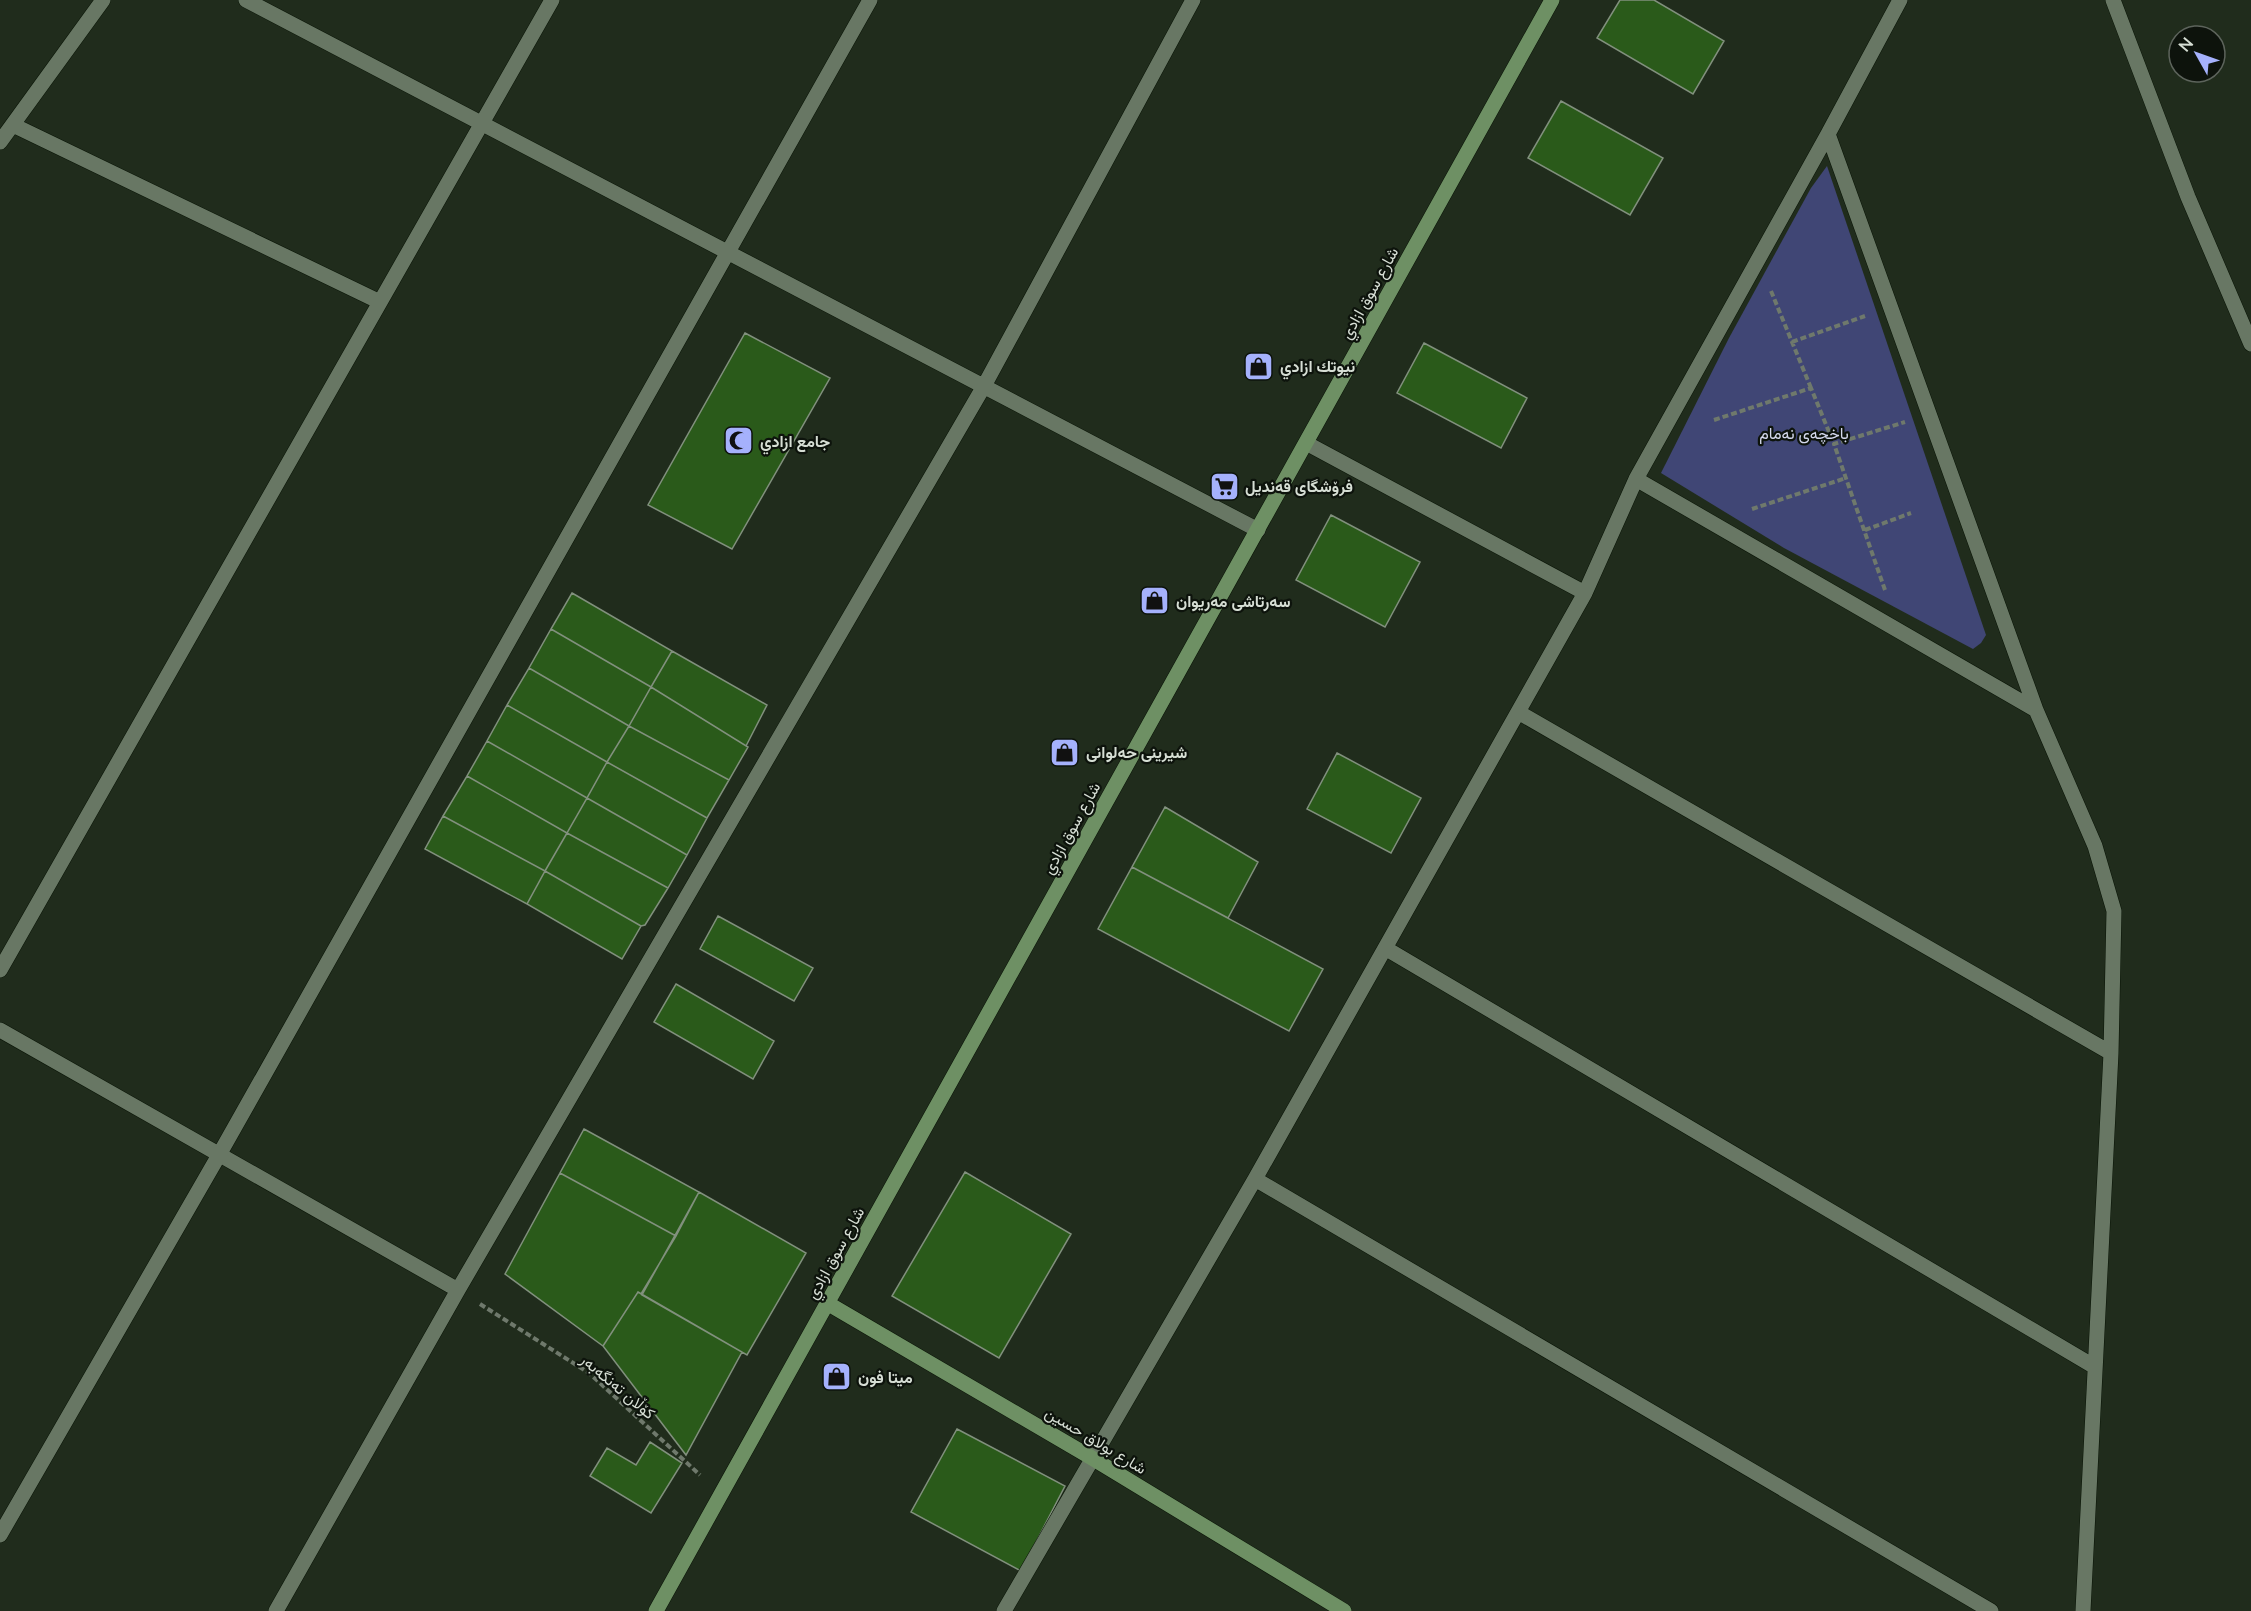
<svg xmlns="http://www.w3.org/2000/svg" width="2251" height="1611" font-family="Lato,Vazirmatn,sans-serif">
	<rect width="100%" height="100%" fill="#202c1c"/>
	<path fill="#404675" d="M1827,166L1986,635L1981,643L1973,649L1784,548L1661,473L1729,338L1811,188Z"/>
	<path fill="#2a5a1a" stroke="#81907d" stroke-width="1.5" d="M1620,0H1654L1724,41L1693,94L1597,38Z
		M1561,101L1663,158L1630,215L1528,158Z
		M745,333L830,378L732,549L648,505Z
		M1424,343L1527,398L1501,448L1397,393Z
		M1331,515L1420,562L1385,627L1296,580Z
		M572,593L672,651L651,687L551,629Z
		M551,629L651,687L629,726L529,668Z
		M672,651L767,705L746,746L651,687Z
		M529,668L629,726L607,762L507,705Z
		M651,687L748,747L729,780L629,726Z
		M507,705L607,762L587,798L487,741Z
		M629,726L729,780L707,818L607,762Z
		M487,741L587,798L567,833L467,776Z
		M1337,753L1421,798L1391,853L1307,809Z
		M607,762L707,818L687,855L587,798Z
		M467,776L567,833L545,871L443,816Z
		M587,798L687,855L668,888L567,833Z
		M1165,807L1258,862L1228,918L1132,867Z
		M443,816L545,871L527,904L425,849Z
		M567,833L668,888L645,925L641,926L545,871Z
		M1132,867L1323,969L1289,1031L1098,929Z
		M545,871L641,926L622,959L527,904Z
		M718,916L813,968L794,1001L700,949Z
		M676,984L774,1041L753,1079L654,1022Z
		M584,1129L699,1192L676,1236L560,1173Z
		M965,1172L1071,1234L999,1358L892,1296Z
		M560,1173L676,1236L641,1294L638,1292L603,1346L505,1274Z
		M699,1192L806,1253L747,1355L642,1295Z
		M638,1292L742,1352L686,1455L603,1346Z
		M957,1429L1065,1486L1021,1571L911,1512Z
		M650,1442L682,1463L651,1513L590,1476L607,1448L636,1465Z"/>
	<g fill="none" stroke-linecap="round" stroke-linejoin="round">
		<defs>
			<path id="street" d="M246,0L1258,530
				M2113,0L2188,197L2251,344
				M13,125L380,302
				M1828,134L2036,710L2095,846L2114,911L2111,1053L2083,1611
				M0,142L103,0
				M1306,443L1585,593
				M1636,479L2036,710
				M1518,712L2111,1053
				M1385,948L2095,1367
				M0,970L552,0
				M0,1030L458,1290
				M1255,1179L1991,1611
				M0,1535L219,1155L870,0
				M276,1611L458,1290L984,386L1193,0
				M1004,1611L1255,1179L1585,593L1636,479L1828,134L1900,0"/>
			<path id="secondary" d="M827,1303L1092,1458L1344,1611
				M656,1611L1552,0"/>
		</defs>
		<use href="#street" stroke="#091406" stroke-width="16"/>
		<use href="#secondary" stroke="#091406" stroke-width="16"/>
		<path stroke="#6f796c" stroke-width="4" stroke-dasharray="6 3" stroke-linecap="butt" d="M1771,291L1811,388
			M1792,342L1865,316
			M1714,420L1811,388L1834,444
			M1752,509L1846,478
			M1865,530L1911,513
			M1885,590L1834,444L1905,422
			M480,1304L589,1373L700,1475"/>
		<use href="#street" stroke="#687764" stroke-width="15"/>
		<use href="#secondary" stroke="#6e9064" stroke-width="15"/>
	</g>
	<defs>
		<symbol id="shop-square" viewBox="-11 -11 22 22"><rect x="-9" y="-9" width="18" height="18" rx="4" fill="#a5b1fc" stroke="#0d130c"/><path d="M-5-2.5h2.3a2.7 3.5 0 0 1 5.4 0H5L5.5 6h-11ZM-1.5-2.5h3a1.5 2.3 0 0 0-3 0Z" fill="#111"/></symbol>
		<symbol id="mosque-square" viewBox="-11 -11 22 22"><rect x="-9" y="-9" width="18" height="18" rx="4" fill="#a5b1fc" stroke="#0d130c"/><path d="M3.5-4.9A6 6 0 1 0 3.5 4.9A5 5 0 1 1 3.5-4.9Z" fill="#111"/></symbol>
		<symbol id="supermarket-square" viewBox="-11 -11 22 22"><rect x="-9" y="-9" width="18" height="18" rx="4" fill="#a5b1fc" stroke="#0d130c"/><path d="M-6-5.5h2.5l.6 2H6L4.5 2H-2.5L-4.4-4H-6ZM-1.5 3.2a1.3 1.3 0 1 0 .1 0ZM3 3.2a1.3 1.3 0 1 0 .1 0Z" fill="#111"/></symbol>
	</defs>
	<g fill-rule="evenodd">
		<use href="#shop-square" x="1242" y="350" width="33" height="33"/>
		<use href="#mosque-square" x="722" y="424" width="33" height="33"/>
		<use href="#supermarket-square" x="1208" y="470" width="33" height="33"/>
		<use href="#shop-square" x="1138" y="584" width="33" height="33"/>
		<use href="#shop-square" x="1048" y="736" width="33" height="33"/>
		<use href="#shop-square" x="820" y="1360" width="33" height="33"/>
	</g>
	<g text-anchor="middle" stroke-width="4.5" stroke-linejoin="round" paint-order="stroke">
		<g font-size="16" fill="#d6ded4" stroke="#0d130c">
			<text transform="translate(1369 293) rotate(-61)" y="6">شارع سوق ازادي</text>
			<text transform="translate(1071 828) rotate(-61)" y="6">شارع سوق ازادي</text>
			<text transform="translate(835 1253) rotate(-61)" y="6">شارع سوق ازادي</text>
			<text transform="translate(618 1386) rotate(40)" y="6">کۆڵان تەنگەبەر</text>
			<text transform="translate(1096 1440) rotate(31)" y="6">شارع بولاق حسين</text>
		</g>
		<g font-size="16" font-weight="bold" fill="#d6ded4" stroke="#0d130c" text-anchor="start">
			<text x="1280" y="372">نيوتك ازادي</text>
			<text x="760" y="447">جامع ازادي</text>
			<text x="1245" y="492">فرۆشگای قەندیل</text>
			<text x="1176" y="607">سەرتاشی مەریوان</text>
			<text x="1086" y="758">شیرینی حەلوانی</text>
			<text x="858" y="1383">ميتا فون</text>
		</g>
		<g font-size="16" fill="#d5d9ed" stroke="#0d130c">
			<text x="1804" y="439">باخچەی نەمام</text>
		</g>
	</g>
	<g transform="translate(2197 54) rotate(310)"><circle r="28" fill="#0d130c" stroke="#5d645c" stroke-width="1.5"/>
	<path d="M0-4.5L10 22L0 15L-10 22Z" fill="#a5b1fc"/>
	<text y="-9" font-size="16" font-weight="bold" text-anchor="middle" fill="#d6ded4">N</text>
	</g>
</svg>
